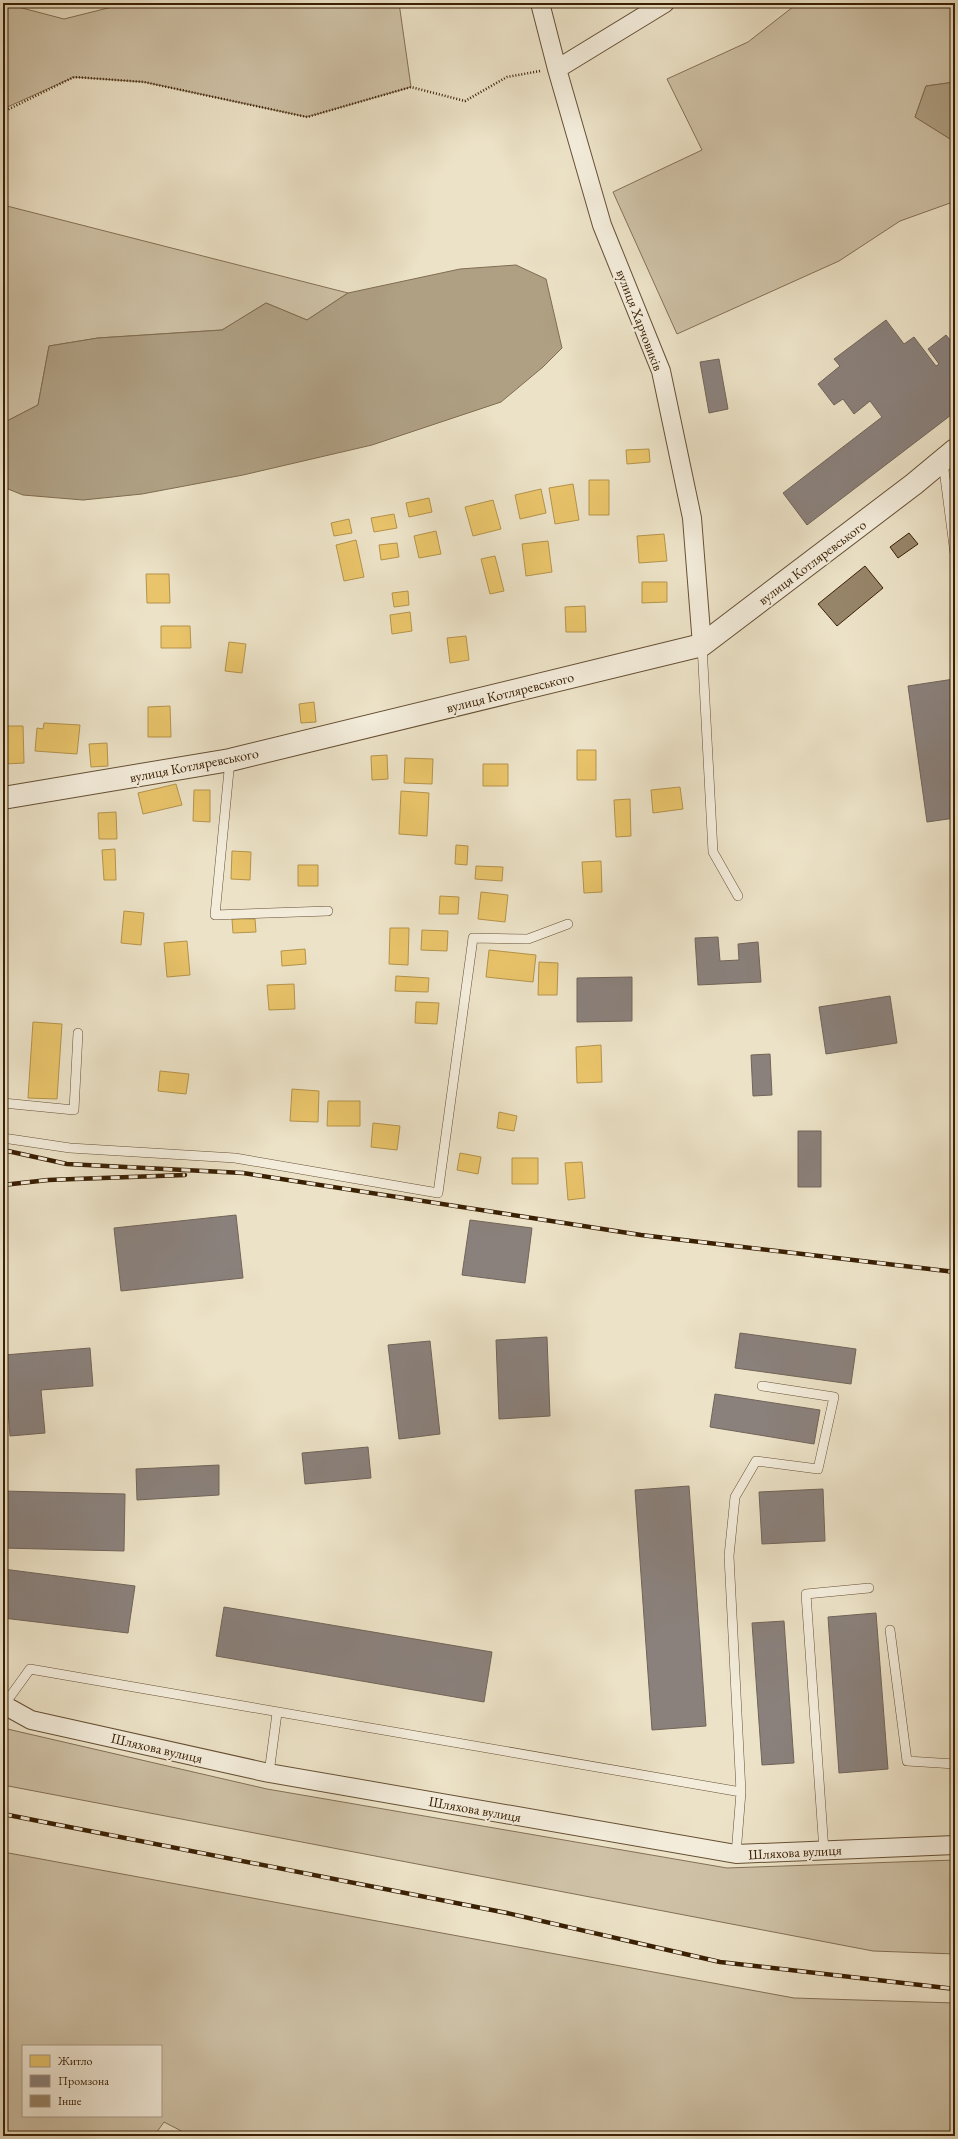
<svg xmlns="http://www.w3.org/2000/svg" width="958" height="2139" font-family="'EB Garamond',serif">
	<rect width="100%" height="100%" fill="#ece2c7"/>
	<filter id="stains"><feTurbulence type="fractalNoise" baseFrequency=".005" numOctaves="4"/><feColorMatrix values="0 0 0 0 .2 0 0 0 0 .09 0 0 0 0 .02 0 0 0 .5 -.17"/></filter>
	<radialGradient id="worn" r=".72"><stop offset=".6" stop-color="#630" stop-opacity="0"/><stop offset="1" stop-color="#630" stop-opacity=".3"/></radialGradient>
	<path fill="#cec1a6" stroke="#847054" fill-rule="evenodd" d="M3,3L64,19L128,3H399L411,87L307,117L144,82L74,77L3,109Z
		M798,3H955V82L926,86L915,117L955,142V199L953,202L900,221L839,261L677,334L613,192L702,150L667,79L748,42Z
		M3,205L348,293L307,320L266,303L222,330L98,338L49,346L38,405L3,423Z
		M3,1728L267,1789L727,1868L955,1860V1954L873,1951L3,1785Z
		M3,1852L794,1998L955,2003V2136H191L164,2122L154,2136H3ZM23,2046H161V2116H23Z"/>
	<path fill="#afa084" stroke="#806d50" d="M955,82V142L915,117L926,86Z
		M516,265L546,279L562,348L543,367L501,402L372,445L243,475L142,494L83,500L23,495L3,487V423L38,405L49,346L98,338L222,330L266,303L307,320L348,293L460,269Z"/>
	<path fill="#e9c46a" stroke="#b4934b" d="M649,449L650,462L627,464L626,450Z
		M589,480H609V515H589Z
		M573,484L579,520L555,524L549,488Z
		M541,489L546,513L520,519L515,495Z
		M429,498L432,512L409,517L406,503Z
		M493,500L501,529L473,536L465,507Z
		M394,514L397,528L374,532L371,518Z
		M349,519L352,533L334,536L331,523Z
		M436,531L441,554L419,558L414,536Z
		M664,534L667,561L639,563L637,536Z
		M356,540L364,577L344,581L336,545Z
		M548,541L552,572L526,576L522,544Z
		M397,543L399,557L381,560L379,545Z
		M495,556L504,591L490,594L481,559Z
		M146,574H169L170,603H147Z
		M642,582H667V602L642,603Z
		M408,591L409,605L394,607L392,593Z
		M585,606L586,632H566L565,607Z
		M410,612L412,631L392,634L390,615Z
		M161,626H190L191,648H161Z
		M466,636L469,660L450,663L447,638Z
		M229,642L246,644L242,673L225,671Z
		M314,702L316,722L301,723L299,704Z
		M170,706L171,737H148V707Z
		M44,723L80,725L77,754L35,751L37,728L43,729Z
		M3,726H23L24,763L4,764Z
		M107,743L108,766L91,767L89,744Z
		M577,750H596V780H577Z
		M387,755L388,779L372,780L371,756Z
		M405,758L433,759L432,784L404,783Z
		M483,764H508V786H483Z
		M176,784L182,805L143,814L138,793Z
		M680,787L683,809L653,813L651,790Z
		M194,790H210V822L193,821Z
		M401,791L429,793L427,836L399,834Z
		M630,799L631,836L616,837L614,800Z
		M116,812L117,839H99L98,813Z
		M456,845L468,846L467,865L455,864Z
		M115,849L116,880H104L102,850Z
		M232,851L251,852L250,880L231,879Z
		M601,861L602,892L584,893L582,862Z
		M298,865H318V886H298Z
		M476,866L503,867L502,881L475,879Z
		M481,892L508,895L505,922L478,919Z
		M440,896L459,897L458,914H439Z
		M124,911L144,913L141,945L121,943Z
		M232,919H255L256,932L233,933Z
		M390,928H409L408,965L389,964Z
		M422,930L448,931L447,951L421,950Z
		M187,941L190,975L167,977L164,943Z
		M305,949L306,964L282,966L281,951Z
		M489,950L536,955L533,982L486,977Z
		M539,962L558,963L557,995H538Z
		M396,976L429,978L428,992L395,991Z
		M294,984L295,1009L269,1010L267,985Z
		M416,1002L439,1003L437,1024L415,1023Z
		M33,1022L62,1024L57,1099L28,1098Z
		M601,1045L602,1082L577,1083L576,1047Z
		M160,1071L189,1074L186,1094L158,1091Z
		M292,1089L319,1091L318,1122L290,1121Z
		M328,1101H360V1126H327Z
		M499,1112L517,1116L514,1131L497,1128Z
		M373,1123L400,1126L397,1150L371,1147Z
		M460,1153L481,1157L478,1174L457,1170Z
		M512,1158H538V1184H512Z
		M582,1162L585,1198L568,1200L565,1163Z"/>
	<path fill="#8a817c" stroke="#726458" d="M886,320L904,344L914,337L936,366L939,364L928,349L946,335L955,346V412L807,525L783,493L882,417L870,401L854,414L843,399L834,405L818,384L840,366L834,359Z
		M719,359L728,409L709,413L700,362Z
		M954,679L955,818L927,822L908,686Z
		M718,937L720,961L739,960L738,944L758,942L761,982L698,985L695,938Z
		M632,977V1021L577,1022V978Z
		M890,996L897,1043L826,1054L819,1007Z
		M770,1054L772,1095L753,1096L751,1055Z
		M798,1131H821V1187H798Z
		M236,1215L243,1278L121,1291L114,1228Z
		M470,1220L532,1228L525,1283L462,1275Z
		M740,1333L856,1349L851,1384L735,1368Z
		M547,1337L550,1416L499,1419L496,1340Z
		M430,1341L440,1434L399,1439L388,1345Z
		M90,1348L93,1386L41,1390L45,1433L10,1436L4,1355Z
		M715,1394L820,1410L814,1444L710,1427Z
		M368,1447L371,1478L305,1484L302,1453Z
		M219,1465V1495L137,1500L136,1469Z
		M689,1486L706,1726L652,1730L635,1490Z
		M823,1489L825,1541L762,1544L759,1492Z
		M3,1491L125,1494L124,1551L3,1548Z
		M3,1569L135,1586L128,1633L3,1618Z
		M224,1607L492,1652L484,1702L216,1656Z
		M876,1613L888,1769L839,1773L828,1617Z
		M784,1621L794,1763L762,1765L752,1623Z"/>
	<path fill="#978569" stroke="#3a2003" d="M909,533L918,544L898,558L890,547Z
		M865,566L883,588L837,626L818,604Z"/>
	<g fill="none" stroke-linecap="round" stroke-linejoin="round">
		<defs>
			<path id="service" d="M943,462L955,554
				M702,645L713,852L738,896
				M230,760L215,915L328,911
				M3,1103L74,1110L78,1033
				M3,1138L70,1148L235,1158L438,1193L473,938L528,939L568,924
				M890,1630L907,1761L955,1764
				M4,1705L30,1669L741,1792
				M269,1773L277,1713
				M824,1851L806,1594L869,1588
				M736,1854L741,1792L729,1556L735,1497L756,1461L818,1469L834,1397L762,1386"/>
			<path id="minor" d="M540,3L557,69L602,225L661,371L692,518L702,645
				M557,69L665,3
				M3,1703L4,1705L31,1720L269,1773L736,1854L955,1845"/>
			<path id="tertiary" d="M3,798L230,760L702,645L914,484L955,450"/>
		</defs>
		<use href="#service" stroke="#665034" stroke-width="10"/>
		<use href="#minor" stroke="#665034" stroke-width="20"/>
		<use href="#tertiary" stroke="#665034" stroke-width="24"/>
		<path stroke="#3a2003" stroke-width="2.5" stroke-dasharray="1 2" stroke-linecap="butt" d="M3,112L74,77L144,82L307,117L411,87L465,101L507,77L540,71"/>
		<use href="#service" stroke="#f3ecdb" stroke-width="9"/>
		<use href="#minor" stroke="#f3ecdb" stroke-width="18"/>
		<use href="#tertiary" stroke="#f3ecdb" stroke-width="22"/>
		<defs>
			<path id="rail" d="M3,1150L67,1164L243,1173L641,1235L955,1272
				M3,1185L48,1180L185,1175
				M3,1814L507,1913L720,1962L955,1989"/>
		</defs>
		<use href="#rail" stroke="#3a2003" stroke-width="4.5"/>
		<use href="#rail" stroke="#f3ecdb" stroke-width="3" stroke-dasharray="9" stroke-linecap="butt"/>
	</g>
	<g text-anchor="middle" stroke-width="4" stroke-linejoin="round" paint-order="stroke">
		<g font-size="14" fill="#3a2003" stroke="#f3ecdb">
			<text transform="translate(640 320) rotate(69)" y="5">вулиця Харчовиків</text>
			<text transform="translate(812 562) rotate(-37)" y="5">вулиця Котляревського</text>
			<text transform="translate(510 692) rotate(-14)" y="5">вулиця Котляревського</text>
			<text transform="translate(194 765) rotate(-11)" y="5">вулиця Котляревського</text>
			<text transform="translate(157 1748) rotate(13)" y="5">Шляхова вулиця</text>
			<text transform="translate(475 1809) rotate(10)" y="5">Шляхова вулиця</text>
			<text transform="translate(795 1852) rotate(-3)" y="5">Шляхова вулиця</text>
		</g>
	</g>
	<rect width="958" height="2139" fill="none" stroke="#ece2c7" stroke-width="16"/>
	<rect x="4" y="4" width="950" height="2131" fill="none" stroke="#3a2003" stroke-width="2"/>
	<rect x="8" y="8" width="942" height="2123" fill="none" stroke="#3a2003"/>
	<rect x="22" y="2045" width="140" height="72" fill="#f3ecdb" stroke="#a99a85"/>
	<rect x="30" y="2055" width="20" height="12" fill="#e9c46a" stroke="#a99a85"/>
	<text x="58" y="2065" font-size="12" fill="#3a2003">Житло</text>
	<rect x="30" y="2075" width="20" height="12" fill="#8a817c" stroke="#a99a85"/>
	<text x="58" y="2085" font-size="12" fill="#3a2003">Промзона</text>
	<rect x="30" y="2095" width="20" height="12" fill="#978569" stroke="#a99a85"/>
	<text x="58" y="2105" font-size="12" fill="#3a2003">Інше</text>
	<rect width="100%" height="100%" filter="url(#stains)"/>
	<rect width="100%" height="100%" fill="url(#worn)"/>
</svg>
